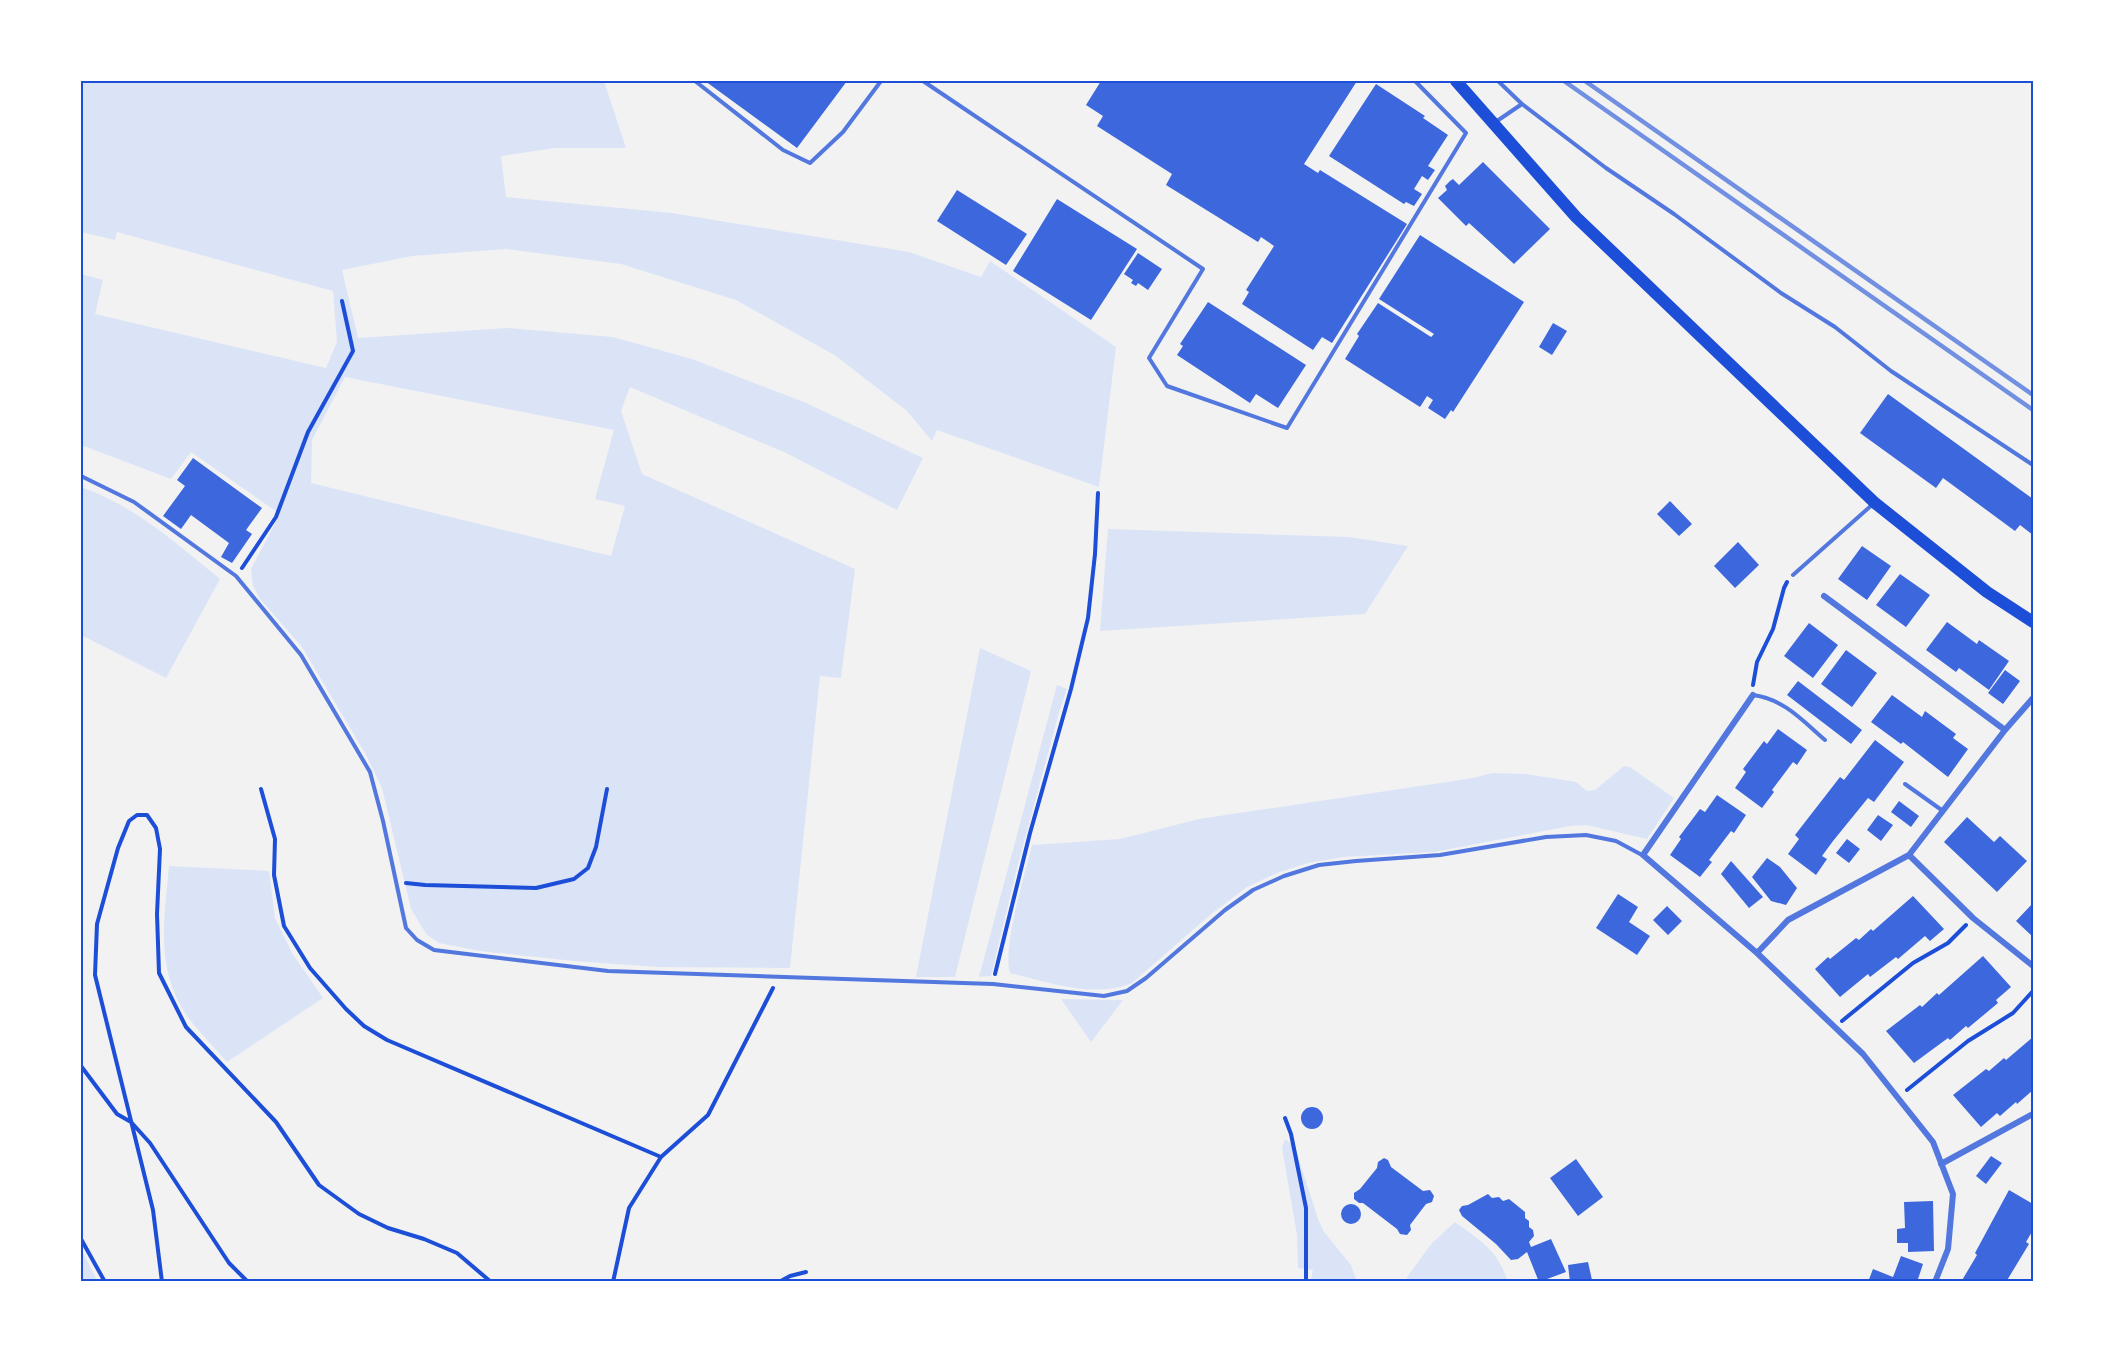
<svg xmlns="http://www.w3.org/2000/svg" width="2114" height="1363" font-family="'Asap Condensed',sans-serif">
	<rect width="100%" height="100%" fill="#f2f2f2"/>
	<path fill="#dbe4f7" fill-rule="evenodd" d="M81,81H604L626,148H555L501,156L506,197L672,213L909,252L981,277L990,261L1116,347L1099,487L937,430L932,441L907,411L836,356L736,300L621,264L506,249L412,256L342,270L358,338L507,328L613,337L692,359L804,402L923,458L897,510L786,453L630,387L621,411L642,474L855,569L841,678L820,676L790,968L657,967L574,961L480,951L439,943L427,935L411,909L382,788L366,755L302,647L260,599L253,586L251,569L280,514L191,452L171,479L81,445V274L103,280L95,314L326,368L337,342L333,291L117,232L115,240L81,232ZM345,377L614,430L595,499L625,506L611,556L311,483L312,440Z
		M81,487C134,505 177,544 220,579L166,678L81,635Z
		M1108,529L1349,537L1408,546L1365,614L1100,631Z
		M980,648L1031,671L955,977H916Z
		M1057,685L1067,689L1060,709L1017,868L991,976L979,977Z
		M1624,766L1630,767L1674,798L1647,839L1586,825L1570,826L1434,852L1344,857L1308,863L1277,873L1247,887L1210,915L1132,983C1094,999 1048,982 1010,973C1002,949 1025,873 1032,845L1120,839L1199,819L1473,778L1492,773L1526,774L1576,782L1587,791L1595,790Z
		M169,866L269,871L275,918L292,953L323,998L227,1062C214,1047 199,1032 187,1016C155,968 164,920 169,866Z
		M1061,999L1123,1000L1091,1042Z
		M1285,1139L1295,1147L1318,1219L1324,1232L1351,1265L1357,1282H1310L1313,1270L1298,1268L1297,1235L1282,1148Z
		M1455,1222C1482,1242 1497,1249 1508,1282H1408L1407,1277L1432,1243Z
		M81,1249L98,1282H81Z"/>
	<path fill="#3d67dc" d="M705,81H847L797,148Z
		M1101,81H1357L1304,164L1318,173L1320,170L1407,224L1332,343L1322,337L1313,350L1242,304L1249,292L1246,290L1274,246L1261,237L1258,242L1166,185L1172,174L1097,126L1103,116L1086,105Z
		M1376,84L1425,116L1423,118L1448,135L1428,166L1435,170L1428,180L1422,176L1414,189L1422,194L1414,206L1406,202L1404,204L1329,156Z
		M1483,162L1550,229L1514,264L1469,223L1466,226L1438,198L1447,190L1445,186L1450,181L1453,179L1459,185Z
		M957,190L1027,234L1006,265L937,221Z
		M1057,199L1137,249L1091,320L1013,271Z
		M1420,235L1524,302L1453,412L1451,410L1445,419L1428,408L1433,400L1427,396L1420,407L1345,359L1359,336L1357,334L1378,303L1431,337L1434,334L1379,299Z
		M1138,253L1162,269L1148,290L1138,283L1136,286L1131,283L1133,280L1124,274Z
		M1208,302L1306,365L1278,408L1256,394L1250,403L1177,355L1183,346L1180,344Z
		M1553,323L1567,331L1552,355L1539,347Z
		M1888,394L2033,499V535L2020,525L2015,531L1943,478L1936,488L1860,433Z
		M193,458L262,508L246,530L252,534L232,563L221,557L229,543L191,515L181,529L163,516L185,486L177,480Z
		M1670,501L1692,524L1679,536L1657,514Z
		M1738,542L1759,565L1735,588L1714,566Z
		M1862,546L1891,566L1867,600L1838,579Z
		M1900,574L1930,595L1906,627L1876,605Z
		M1947,622L1977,644L1979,640L2009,661L1989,690L1959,668L1956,672L1926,650Z
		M1809,623L1838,645L1813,678L1784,656Z
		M1846,650L1877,673L1852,707L1821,684Z
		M2005,670L2020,681L2003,704L1988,693Z
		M1798,681L1862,730L1851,744L1787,695Z
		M1892,695L1922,717L1925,711L1956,734L1953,738L1968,749L1948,777L1903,742L1901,744L1871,722Z
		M1778,729L1807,750L1797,765L1793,762L1772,790L1774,792L1762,808L1735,788L1746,772L1743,769L1764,741L1767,744Z
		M1875,740L1904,762L1874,802L1868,798L1833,841L1822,856L1827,859L1816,875L1788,854L1799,839L1795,835L1840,777L1844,780Z
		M1717,795L1746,815L1734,833L1731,831L1709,860L1712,862L1700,877L1670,855L1681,839L1679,837L1700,809L1705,812Z
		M1899,801L1919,816L1911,827L1891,812Z
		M1878,815L1893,825L1881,841L1867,830Z
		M1967,817L1994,842L2000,836L2027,861L1997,892L1944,842Z
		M1847,839L1860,849L1849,863L1836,853Z
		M1767,858L1780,867L1797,888L1786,905L1771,901L1752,877Z
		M1731,861L1763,897L1749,908L1721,874Z
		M1618,894L1638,907L1629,922L1650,936L1637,955L1596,928Z
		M1913,896L1944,929L1930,941L1925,936L1898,959L1896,957L1870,977L1868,974L1840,997L1815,969L1828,957L1830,959L1856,938L1859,940L1871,929L1873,931Z
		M2033,903V937L2016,921Z
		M1667,906L1682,921L1668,935L1653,920Z
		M1983,956L2011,987L1996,1000L1998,1003L1968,1028L1966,1026L1950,1040L1948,1038L1914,1063L1886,1031L1920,1005L1922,1007L1937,993L1939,995Z
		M2033,1037V1090L2017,1104L2016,1102L2000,1116L1997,1113L1981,1127L1953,1095L1986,1069L1989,1071L2004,1058L2006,1060Z
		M1301 1118a11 11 0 1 1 22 0a11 11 0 1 1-22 0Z
		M1991,1156L2002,1163L1986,1184L1976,1176Z
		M1384,1158L1388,1160L1391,1167L1423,1191L1430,1190L1434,1196L1432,1202L1426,1204L1410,1225L1411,1230L1407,1235L1400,1234L1397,1229L1363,1203H1359L1354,1199V1193L1360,1189L1377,1168L1378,1162Z
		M1576,1159L1603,1197L1578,1216L1550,1178Z
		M2009,1190L2033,1204V1230L2026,1242L2029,1244L2006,1282H1961L1977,1255L1975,1253Z
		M1488,1194L1492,1198L1499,1197L1503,1201L1509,1199L1525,1212V1218L1529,1221V1227L1533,1230L1534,1236L1529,1242L1531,1247L1551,1239L1566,1272L1539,1282L1527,1252L1518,1259L1511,1260L1496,1244L1462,1216L1459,1210L1462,1206L1468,1205Z
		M1933,1201L1934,1251L1908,1252V1243H1897V1229L1905,1228L1904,1202Z
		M1341 1214a10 10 0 1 1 20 0a10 10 0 1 1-20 0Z
		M1901,1256L1923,1264L1917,1282H1868L1873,1269L1893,1277Z
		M1588,1262L1592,1280L1570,1282L1568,1265Z"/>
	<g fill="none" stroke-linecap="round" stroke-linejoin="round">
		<path stroke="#1d4ed8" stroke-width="4" d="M242,568L276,517L308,432L353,351L342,301
			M1753,685L1757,662L1773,629L1784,588L1787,582
			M261,789L275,839L274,875L284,926L310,968L346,1009L364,1026L387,1040L661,1157
			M406,883L425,885L536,888L574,879L588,868L596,847L607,789
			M995,974L1030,833L1071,689L1088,618L1095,554L1098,493
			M1842,1021L1913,963L1948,943L1966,925
			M81,1066L117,1114L131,1122L150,1143L229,1263L248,1282
			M1907,1090L1968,1041L2013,1013L2033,991
			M1285,1118L1291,1134L1306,1208V1281
			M81,1239L105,1282
			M162,1282L153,1210L95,975L97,924L118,848L129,821L137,815H147L156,828L160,849L157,914L159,973L186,1027L276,1122L319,1185L359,1214L388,1228L424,1239L457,1253L491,1282
			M613,1282L629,1208L661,1157L708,1115L773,988
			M779,1282L790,1276L806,1272
			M1303,1282H1316"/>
		<path stroke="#5277de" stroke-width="4" d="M695,81L783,150L810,163L843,132L881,81
			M923,81L1203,269L1149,358L1167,386L1287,428L1466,133L1415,81
			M1498,81L1522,104
			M1494,123L1522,104L1606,168L1674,214L1781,293L1835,327L1891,371L2033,465
			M81,476L134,502L236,576L301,655L370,772L383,821L406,928L417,940L434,950L608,971L993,984L1104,996L1127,991L1146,978L1225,910L1253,890L1284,876L1319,865L1356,861L1440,855L1546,837L1586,835L1616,841L1642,855
			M1793,575L1873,504
			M1753,695C1784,699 1803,721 1825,740
			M1905,784L1943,811"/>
		<path stroke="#5277de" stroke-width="6" d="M1824,596L2005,730
			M1753,695L1643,855L1757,953L1863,1054L1933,1142L1953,1194L1948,1249L1935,1282
			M1909,855L1973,918L2033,966
			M1757,953L1788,920L1909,855L2005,730L2033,698
			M1941,1164L2033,1114"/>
		<path stroke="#1d4ed8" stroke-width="12" d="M1456,81L1576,217L1875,503L1987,592L2033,622"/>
		<path stroke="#7290e2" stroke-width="4.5" d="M1564,81L2033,410
			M1585,81L2033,395"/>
	</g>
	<rect width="2114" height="1363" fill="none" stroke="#ffffff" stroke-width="165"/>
	<rect x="82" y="82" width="1950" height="1198" fill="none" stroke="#1d4ed8" stroke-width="2"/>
</svg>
